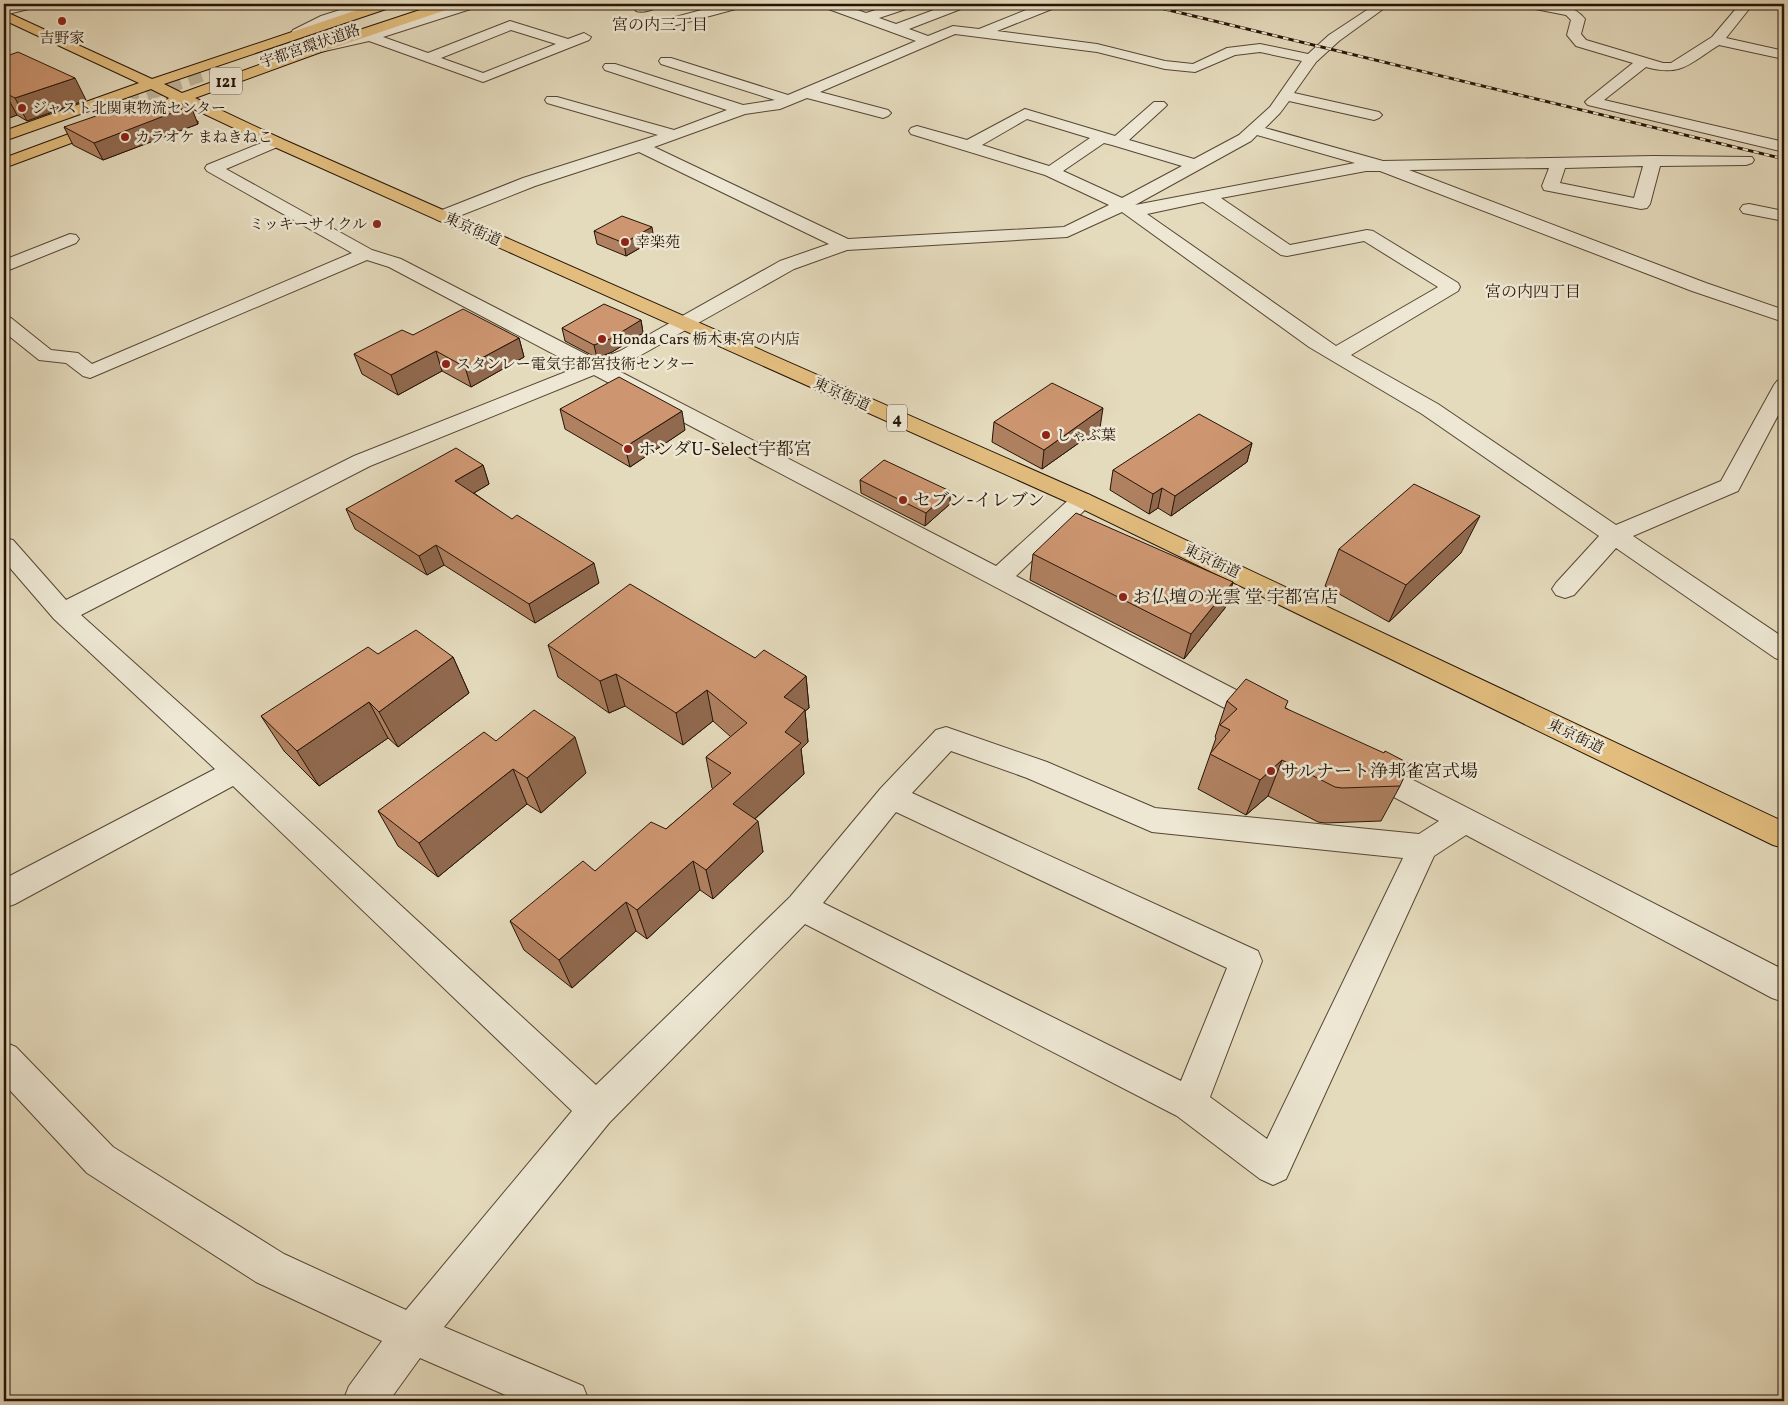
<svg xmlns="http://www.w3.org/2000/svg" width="1788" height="1405" font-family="Vollkorn,'Noto Serif JP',serif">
	<rect width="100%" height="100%" fill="#e4dabc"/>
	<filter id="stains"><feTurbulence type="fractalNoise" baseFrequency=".004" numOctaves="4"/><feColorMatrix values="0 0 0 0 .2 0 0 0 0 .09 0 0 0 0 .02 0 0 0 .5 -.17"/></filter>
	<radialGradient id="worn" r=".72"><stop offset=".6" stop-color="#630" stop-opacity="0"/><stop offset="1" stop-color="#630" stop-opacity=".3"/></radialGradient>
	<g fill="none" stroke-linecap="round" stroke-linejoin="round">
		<path stroke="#beb298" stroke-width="14" stroke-dasharray="14 8" stroke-linecap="butt" d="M105,108L210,72"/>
		<defs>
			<path id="street" d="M17,4H38L37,7L4,15V7Z
				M359,4H377L376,7L331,22L303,36L298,37L291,33L293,30L321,16Z
				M460,4H478L477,7L383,37L428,53L510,21L568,39L584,33L591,37L589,40L483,82L369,41L316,53L309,49L311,46L367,34ZM511,30L556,44L483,73L441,58Z
				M641,4H660C656,10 643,13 636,11L634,8Z
				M724,4H744L743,7L673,26L666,22L668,19Z
				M822,4H840L866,13L895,4H913L912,7L879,18L896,24L950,4H967L966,7L909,29L928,36L953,26L979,29L1041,4H1058L1057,7L997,31L1097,44L1165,61L1193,64L1227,48L1260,44L1308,54L1329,35L1376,4H1390L1339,41L1316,62L1294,93L1379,112L1382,115L1379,118L1374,120L1289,101L1280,113L1265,128L1383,161L1653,156L1752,157L1754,160L1752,163L1746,165L1660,166L1650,204L1647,208L1641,209L1544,190L1542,186L1549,168L1409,170L1706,283L1784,310V322L1692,291L1380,171H1366L1221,198L1290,245L1367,230L1373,231L1458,283L1460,287L1458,291L1351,355L1438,404L1616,525L1721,481L1774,385L1777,381L1784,379V404L1738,491L1633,536L1784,638V661L1775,658L1616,548L1574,595L1565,598L1556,595L1552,589L1556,583L1599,536L1422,414L1309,347L1122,212L1067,237L847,250L794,269L634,359L613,368L996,566L1074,495L1082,493L1090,495L1094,500L1090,505L1016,576L1273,709L1277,716L1273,723L1263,727L1253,723L594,375L370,466L81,615L246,763L596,1085L790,897L881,788L936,730L946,727L1047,762L1155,808L1419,834L1439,821L1356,777L1352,769L1356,761L1366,758L1376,761L1784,970V1002L1772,998L1466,835L1434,856L1286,1179L1273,1185L1260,1179L1177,1116L805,924L609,1123L444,1327L583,1386L589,1401H519L420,1358L389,1401H343L349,1386L382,1341L256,1282L87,1173L4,1084V1042L16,1047L113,1147L284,1254L406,1310L572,1111L233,786L15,904L4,908V879L215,769L54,619L4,561V538L13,540L66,600L354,456L578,367L389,267L367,260L90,378L83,376L66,363L39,360L4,332V316L11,318L51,350L78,353L92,364L352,253L207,171L205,168L207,165L276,137L282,139L284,142L282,145L226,169L372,250L401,259L597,360L620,351L780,261L829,244L639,152L535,186L449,220L443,221L437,220L434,216L437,212L523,178L658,135L547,103L545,100L547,97H557L674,130L727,110L605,70L603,67L605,64H615L743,105L775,100L661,64L659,61L661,58H671L788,95L916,41L823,7ZM955,34L1097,52L1165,69L1195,72L1235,55L1260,52L1302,61L1270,107L1239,135L1194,159L1129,140L1164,108L1167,105L1164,102H1154L1115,136L1025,109L967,140L917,126L911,128L909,131L911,134L1045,175L1109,205L1064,227L848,239L654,147L745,114L780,109L807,98L883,118L888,116L891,113L888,110L820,92ZM1027,119L1090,138L1049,166L982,145ZM1257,135L1355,163L1135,205L1251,141ZM1104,143L1112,145L1182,166L1122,198L1063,171ZM1643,166L1634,198L1560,183L1565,168ZM1203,202L1281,255L1287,256L1364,241L1438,287L1336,346L1147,214ZM951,751L1027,778L1152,832L1403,858L1267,1139L1210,1097L1262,961L1258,951L912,793ZM896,812L1227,968L1181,1081L823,903Z
				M1524,4C1544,4 1571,1 1585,19L1581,34L1586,40L1663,63H1671L1712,37L1740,4H1753L1726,38L1784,51V59L1719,45C1690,63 1682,77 1646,67L1604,100L1784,142V152L1588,105L1585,102L1588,99L1633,63L1576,46L1567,35L1571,20L1566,15L1525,7Z
				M1749,204L1784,211V221L1743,213L1740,209L1743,205Z
				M70,234L76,235L79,239L76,243L4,272V260Z"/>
			<path id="highway" d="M375,4H393L392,7L164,84L182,93L311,46L438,4H456L455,7L321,52L195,98L282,139L1090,495L1784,822V848L1773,845L1074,505L270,145L181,103L171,107L166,105L163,102L169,98L151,89L4,141V131L139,83L4,20V11L152,79Z
				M104,121L109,123L112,126L109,129L4,168V158Z"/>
		</defs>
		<use href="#street" stroke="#564634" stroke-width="2"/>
		<use href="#highway" stroke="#261406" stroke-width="2"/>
		<use href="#street" fill="#ede7d3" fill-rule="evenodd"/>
		<use href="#highway" fill="#e2bd7e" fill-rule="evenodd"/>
		<defs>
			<path id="rail" d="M1144,4L1784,159"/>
		</defs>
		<use href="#rail" stroke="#261406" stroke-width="3"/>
		<use href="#rail" stroke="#ede7d3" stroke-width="2" stroke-dasharray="5.5" stroke-linecap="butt"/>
	</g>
	<path fill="#b08161" stroke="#261406" d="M4,57L86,100L27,121L17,115L4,120Z
		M198,121V124L103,160L73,145L64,127Z
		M594,231L654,240L626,256L597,244Z
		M641,320L643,333L612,352L597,358L565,341L562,328Z
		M413,335L519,338L524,357L471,387L442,371L398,395L362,374L354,354Z
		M560,409L685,430L630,467L565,429Z
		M994,422L1100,428L1042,469L992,442Z
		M1252,443L1247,462L1171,516L1158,508L1149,514L1110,490L1113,470Z
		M483,465L489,484L474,493L599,583L535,623L444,565L427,575L355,529L346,509Z
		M860,480L950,491V504L925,526L861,493Z
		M1339,549L1461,553L1389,622L1325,586Z
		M1033,554L1233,582L1225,608L1184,659L1030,580Z
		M548,645L755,658L806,676L809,708L805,711L808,742L801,749L804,774L755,819L763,852L713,899L700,890L647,939L636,931L572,988L524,950L510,921L666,829L713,789L712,788L706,757L731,737L713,721L683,745L625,706L609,713L558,677Z
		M378,654L453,657L469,693L398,747L388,738L319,786L284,751L261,716Z
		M1227,701L1286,708L1400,786L1381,821L1325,823L1318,822L1268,796L1246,815L1198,789L1216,738L1215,737Z
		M496,741L586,773L541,813L527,804L438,877L398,846L378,811Z"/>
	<path fill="#90694f" stroke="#261406" d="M75,78L86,100L27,121L15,98Z
		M5,93L17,115L4,120V94Z
		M190,104L198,124L103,160L94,143Z
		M652,227L654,240L626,256L624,243Z
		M641,320L643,333L612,352L597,358L594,345Z
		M519,338L524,357L471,387L465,367Z
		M436,351L442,371L398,395L391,375Z
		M1103,408L1100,428L1042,469L1044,450Z
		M682,411L685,430L630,467L625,447Z
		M1252,443L1247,462L1171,516L1175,496Z
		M483,465L489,484L462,500L455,481Z
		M1162,488L1158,508L1149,514L1153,494Z
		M950,491V504L925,526L926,513Z
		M1480,516L1461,553L1389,622L1406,585Z
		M436,545L444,565L427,575L419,556Z
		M594,563L599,583L535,623L529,604Z
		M1233,582L1225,608L1184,659L1191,634Z
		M453,657L469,693L398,747L379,712Z
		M616,674L625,706L609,713L600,681Z
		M806,676L809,708L805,711L808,742L801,749L804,774L738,834L733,804L785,732L784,697Z
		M707,690L713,721L683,745L676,713Z
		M369,702L388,738L319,786L297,751Z
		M575,737L586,773L541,813L527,778Z
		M1282,760L1268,796L1246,815L1260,780Z
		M513,769L527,804L438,877L419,843Z
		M758,821L763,852L713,899L706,870Z
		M693,861L700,890L647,939L637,910Z
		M626,902L636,931L572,988L559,960Z"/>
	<path fill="#cd9671" stroke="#261406" d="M18,52L75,78L15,98L5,93L4,94V57Z
		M190,104V106L94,143L64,127L128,105Z
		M622,216L652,227L624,243L594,231Z
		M604,304L641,320L610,339L594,345L562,328Z
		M463,309L519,338L465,367L436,351L391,375L354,354L402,330L413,335Z
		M619,377L682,411L625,447L560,409Z
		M1052,383L1103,408L1044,450L994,422Z
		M1199,414L1252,443L1175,496L1162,488L1153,494L1113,470Z
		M456,448L483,465L455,481L512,519L517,515L594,563L529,604L436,545L419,556L346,509Z
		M884,460L950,491L926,513L860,480Z
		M1414,484L1480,516L1406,585L1339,549Z
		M1076,513L1233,582L1191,634L1033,554Z
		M630,584L755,658L764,650L806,676L784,697L805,710L785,732L801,743L733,804L758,821L706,870L693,861L637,910L626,902L559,960L510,921L583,861L595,871L651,822L666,829L731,773L706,757L747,723L707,690L676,713L616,674L600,681L548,645Z
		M416,630L453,657L379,712L369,702L297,751L261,716L368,647L378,654Z
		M1246,679L1288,701L1285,708L1384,753L1385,751L1410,764L1400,786L1342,788L1335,787L1282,760L1260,780L1210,754L1230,730L1220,725L1237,709L1227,701Z
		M534,710L575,737L527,778L513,769L419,843L378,811L484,732L496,741Z"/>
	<g fill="#8f2418" stroke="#ede7d3" stroke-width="2">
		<circle cx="62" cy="21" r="5"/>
		<circle cx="22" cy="108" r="5"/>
		<circle cx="125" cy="137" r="5"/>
		<circle cx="377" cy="224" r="5"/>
		<circle cx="625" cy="242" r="5"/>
		<circle cx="602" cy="339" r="5"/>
		<circle cx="446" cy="364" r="5"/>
		<circle cx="1046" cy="435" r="5"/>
		<circle cx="628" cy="449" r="5"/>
		<circle cx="903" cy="500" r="5"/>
		<circle cx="1123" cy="597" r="5"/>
		<circle cx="1271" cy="771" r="5"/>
	</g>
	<g text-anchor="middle" stroke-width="5" stroke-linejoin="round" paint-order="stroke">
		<g font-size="15" fill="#261406" stroke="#ede7d3" text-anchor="start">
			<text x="62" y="43" text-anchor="middle">吉野家</text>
			<text x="32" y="113">ジャスト北関東物流センター</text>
			<text x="135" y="142">カラオケ まねきねこ</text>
			<text x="367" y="229" text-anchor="end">ミッキーサイクル</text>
			<text x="635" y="247">幸楽苑</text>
			<text x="612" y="344">Honda Cars 栃木東 宮の内店</text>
			<text x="456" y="369">スタンレー電気宇都宮技術センター</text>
			<text x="1056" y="440">しゃぶ葉</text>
		</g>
		<g font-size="15" fill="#261406" stroke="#ede7d3">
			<text transform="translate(310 46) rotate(-19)" y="5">宇都宮環状道路</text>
			<text transform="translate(473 229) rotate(24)" y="5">東京街道</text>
			<text transform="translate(842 394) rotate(24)" y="5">東京街道</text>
			<text transform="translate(1212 561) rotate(25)" y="5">東京街道</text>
			<text transform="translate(1576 736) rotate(26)" y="5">東京街道</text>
		</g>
		<g font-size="16" fill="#261406" stroke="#ede7d3">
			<text x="660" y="30">宮の内三丁目</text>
			<text x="1533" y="297">宮の内四丁目</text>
		</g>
		<g fill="#ede7d3" stroke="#625344" stroke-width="1">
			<rect x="210" y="67.5" width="32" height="27" rx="4"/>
			<rect x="887" y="404.5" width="20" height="27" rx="4"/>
		</g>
		<g font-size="16" font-weight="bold" fill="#261406">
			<text x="226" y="87">121</text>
			<text x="897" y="424">4</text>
		</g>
		<g font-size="18" fill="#261406" stroke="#ede7d3" text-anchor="start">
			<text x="638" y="455">ホンダU-Select宇都宮</text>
			<text x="913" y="506">セブン-イレブン</text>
			<text x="1133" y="603">お仏壇の光雲 堂 宇都宮店</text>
			<text x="1281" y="777">サルナート浄邦雀宮式場</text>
		</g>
	</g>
	<rect width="1788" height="1405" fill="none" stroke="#e4dabc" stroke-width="20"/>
	<rect x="5" y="5" width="1778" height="1395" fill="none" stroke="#261406" stroke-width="2.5"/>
	<rect x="10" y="10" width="1768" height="1385" fill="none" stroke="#261406"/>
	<rect width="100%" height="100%" filter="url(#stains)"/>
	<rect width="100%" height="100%" fill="url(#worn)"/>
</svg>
